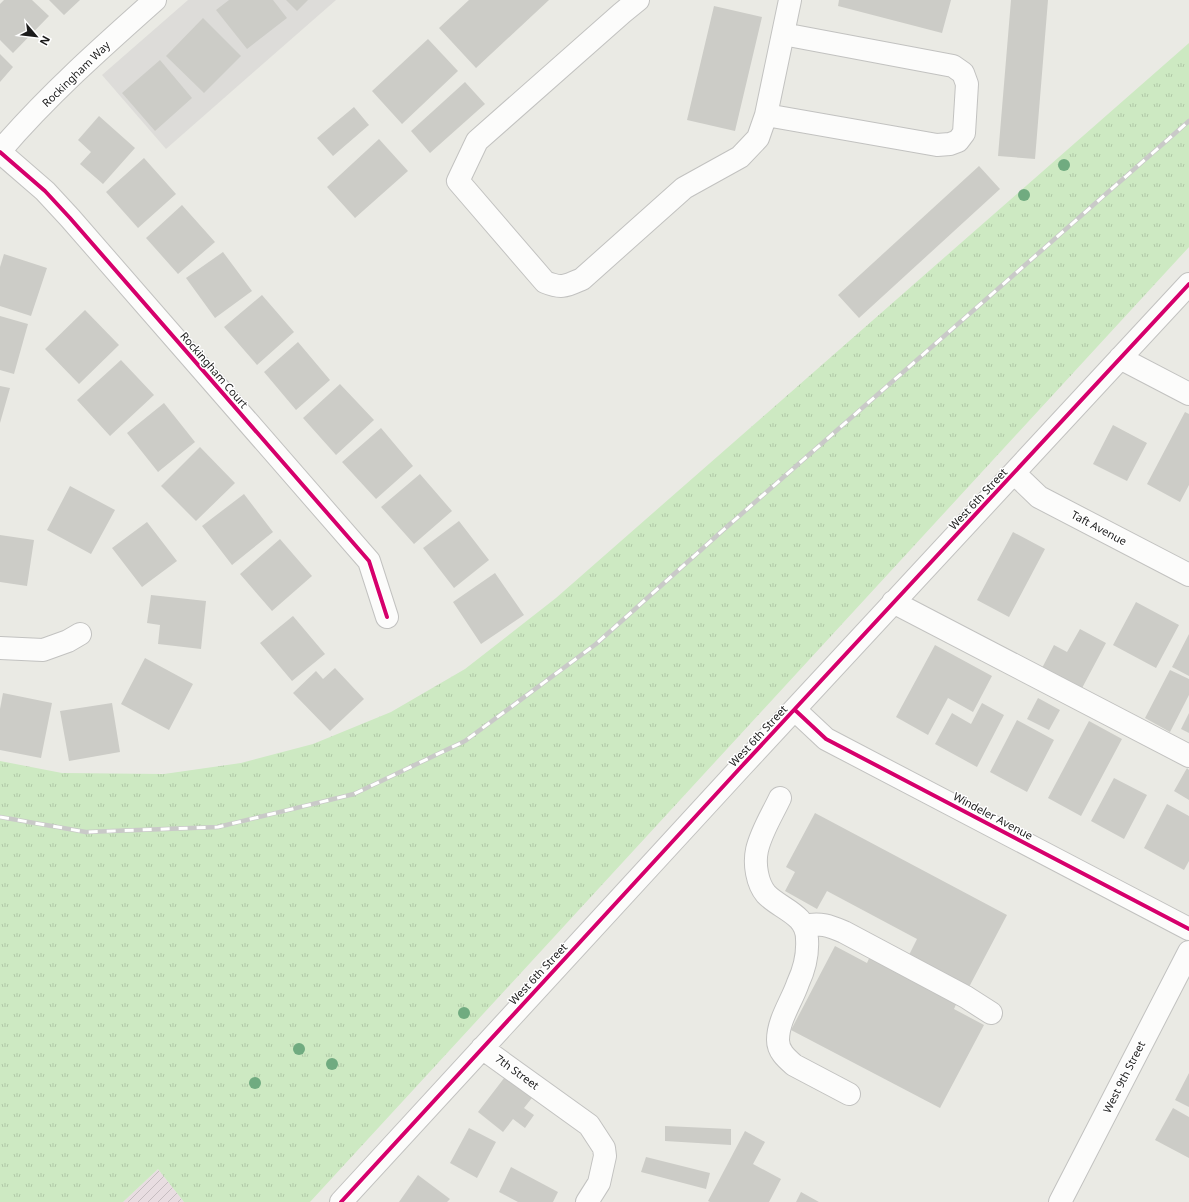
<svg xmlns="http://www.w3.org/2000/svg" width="1189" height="1202" font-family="'Noto Sans',sans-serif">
	<defs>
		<pattern id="industrial-furrows" width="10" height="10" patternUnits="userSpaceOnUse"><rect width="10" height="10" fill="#e8dde1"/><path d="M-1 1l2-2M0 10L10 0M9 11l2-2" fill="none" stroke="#c6bdc0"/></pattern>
		<pattern id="grass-tufts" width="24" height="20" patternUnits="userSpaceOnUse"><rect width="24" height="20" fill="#cde9c2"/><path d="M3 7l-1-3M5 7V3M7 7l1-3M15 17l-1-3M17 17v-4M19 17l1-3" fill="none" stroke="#afc7a6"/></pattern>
	</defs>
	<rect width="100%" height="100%" fill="#eaeae4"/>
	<path fill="#dddcd9" d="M188,0H336L166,149L102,75Z"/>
	<path fill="url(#industrial-furrows)" d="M158,1169L184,1202H123Z"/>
	<path fill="url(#grass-tufts)" d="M1189,43V247L310,1202H184L158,1169L123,1202H0V761L62,773L164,774L241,763L313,744L391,712L465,669L556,598Z"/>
	<path fill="#ccccc7" d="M4,0H32L49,16L13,53L0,40V4Z
		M49,0H80L64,15Z
		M229,0H273L287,18L247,49L216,10Z
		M286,0H308L297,11Z
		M469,0H549L476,68L439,28Z
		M839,0H951L942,33L838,6Z
		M1011,0H1048L1035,159L998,156Z
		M714,6L762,17L735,131L687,120Z
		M203,18L241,56L204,93L166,56Z
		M428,39L458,71L402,124L372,91Z
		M0,54L13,67L0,82Z
		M160,60L192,98L155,131L122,93Z
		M465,82L485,104L430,153L411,131Z
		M354,107L369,125L333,156L317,138Z
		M99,116L135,148L103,184L80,164L91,152L78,140Z
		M379,139L408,171L355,218L327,187Z
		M144,158L176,194L138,228L106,192Z
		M979,166L1000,189L859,318L838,295Z
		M182,205L215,242L178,274L146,238Z
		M223,252L252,291L215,318L186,278Z
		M4,254L47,268L31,316L0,306V267Z
		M262,295L294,332L257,365L224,327Z
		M85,310L119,345L79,384L45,349Z
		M0,316L28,324L14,374L0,370Z
		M298,342L330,380L296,410L264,372Z
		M121,360L154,395L110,436L77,400Z
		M340,384L374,420L336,455L303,418Z
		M0,386L10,388L0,423Z
		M164,403L195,442L158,472L127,433Z
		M1185,412L1189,414V485L1180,502L1147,484Z
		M1113,425L1147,443L1127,481L1093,464Z
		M381,428L413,466L376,499L342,462Z
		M200,447L235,483L196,521L161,486Z
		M420,474L452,511L414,544L381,507Z
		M70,486L115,510L91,554L47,530Z
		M244,494L273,532L232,565L202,526Z
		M459,521L489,560L454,588L423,548Z
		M147,522L177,561L142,587L112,548Z
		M1013,532L1045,549L1009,617L977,600Z
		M0,535L34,540L27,586L0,582Z
		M280,539L312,576L272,611L240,574Z
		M495,573L524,615L481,644L453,602Z
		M151,595L206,601L201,649L158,644L160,625L147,623Z
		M1136,602L1179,625L1156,668L1113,645Z
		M293,616L325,654L292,681L260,643Z
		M1080,629L1106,643L1081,690L1042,668L1054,645L1067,652Z
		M1189,634V676L1172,667Z
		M935,645L992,676L973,712L948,698L928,735L896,717Z
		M145,658L193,684L169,730L121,704Z
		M335,668L364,699L330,731L293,693L316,671L323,679Z
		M1170,670L1189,679V695L1170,732L1145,718Z
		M3,693L52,703L41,758L0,750V709Z
		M1038,698L1060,710L1049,730L1027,719Z
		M112,703L120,752L69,761L60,711Z
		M982,703L1004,715L977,767L935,744L952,713L971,724Z
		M1189,713V733L1181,729Z
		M1017,720L1054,740L1027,792L990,772Z
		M1089,721L1122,739L1081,816L1048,798Z
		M1187,768L1189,770V800L1174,791Z
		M1114,778L1147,795L1124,839L1091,821Z
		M1167,804L1189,816V861L1184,870L1144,848Z
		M815,813L1007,915L969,987L909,955L917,939L827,891L817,909L785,891L795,872L786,867Z
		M835,946L867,963L871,954L958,1000L954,1009L984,1025L940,1108L791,1030Z
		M508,1073L535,1094L524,1108L534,1115L525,1128L513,1119L503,1132L478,1112Z
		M1189,1073V1107L1175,1100Z
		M1173,1108L1189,1117V1158L1155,1140Z
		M665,1126L731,1129V1145L665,1141Z
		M469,1128L496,1142L477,1178L450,1163Z
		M745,1131L765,1142L753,1164L781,1179L769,1202H710L708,1201Z
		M646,1157L710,1173L706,1189L641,1172Z
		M511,1167L558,1192L553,1202H518L499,1192Z
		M418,1175L450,1199L447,1202H399Z
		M801,1192L819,1202H796Z"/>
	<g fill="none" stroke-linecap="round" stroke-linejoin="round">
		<defs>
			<path id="minor" d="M638,0L622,13L477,141L458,181L545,282C562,289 566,286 582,279L684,188L740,157L758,138L766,115L790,0
				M766,115L937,145L950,144L958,141L964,133L967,84L963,73L953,66L783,34
				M0,151C47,96 101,48 155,0
				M0,152L45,191L70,218L369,561L387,617
				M1120,358L1189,394
				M1014,473L1039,497L1189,575
				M893,602L1189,756
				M0,648L43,650L68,641L80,634
				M795,710L826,739L1189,929
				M780,798C772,815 761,832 757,850C754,864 757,883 766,894C780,909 807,914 807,939C808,954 804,970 798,983C792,1001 778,1020 778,1040C778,1051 786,1058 794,1065L849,1094
				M804,926C820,922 830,926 844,932L966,997L991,1013
				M482,1048L589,1125L604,1148L605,1156L599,1183L587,1202
				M341,1202L741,767L1189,284
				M1060,1202L1189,952"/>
		</defs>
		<use href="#minor" stroke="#c2c2c0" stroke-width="24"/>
		<use href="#minor" stroke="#fcfcfb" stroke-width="22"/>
		<defs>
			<path id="rail" d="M0,817L86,832L218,827L354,794L465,741L596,644L721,532L1189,121"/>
		</defs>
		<use href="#rail" stroke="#c9c9c8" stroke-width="4.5"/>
		<use href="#rail" stroke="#fff" stroke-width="3" stroke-dasharray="9" stroke-linecap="butt"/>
		<defs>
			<path id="cycleway" d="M0,152L45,191L70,218L369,561L387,617
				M795,710L826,739L1189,929
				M341,1202L741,767L1189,284"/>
		</defs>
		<use href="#cycleway" stroke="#fff" stroke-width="6"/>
		<use href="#cycleway" stroke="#d6006c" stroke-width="4"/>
	</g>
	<g fill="#70ab80">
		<circle cx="1064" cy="165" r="6"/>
		<circle cx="1024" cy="195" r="6"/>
		<circle cx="464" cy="1013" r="6"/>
		<circle cx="299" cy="1049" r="6"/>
		<circle cx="332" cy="1064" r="6"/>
		<circle cx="255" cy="1083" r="6"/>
	</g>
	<g text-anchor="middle" stroke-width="3" stroke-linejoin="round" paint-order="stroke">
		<g font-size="11" fill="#1b1b1b" stroke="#fff">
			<text transform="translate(76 74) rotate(-44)" y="4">Rockingham Way</text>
			<text transform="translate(214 370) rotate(49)" y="4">Rockingham Court</text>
			<text transform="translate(978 499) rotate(-47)" y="4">West 6th Street</text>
			<text transform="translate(1099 528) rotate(28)" y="4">Taft Avenue</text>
			<text transform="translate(758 736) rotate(-47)" y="4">West 6th Street</text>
			<text transform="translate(993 816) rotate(28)" y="4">Windeler Avenue</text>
			<text transform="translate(538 974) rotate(-47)" y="4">West 6th Street</text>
			<text transform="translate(517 1072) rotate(36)" y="4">7th Street</text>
			<text transform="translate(1124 1077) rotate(-63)" y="4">West 9th Street</text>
		</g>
	</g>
	<g transform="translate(36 36) rotate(118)" stroke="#ffffff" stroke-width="3" paint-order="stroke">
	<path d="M0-3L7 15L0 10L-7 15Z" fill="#1b1b1b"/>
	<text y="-6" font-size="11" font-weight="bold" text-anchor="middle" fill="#1b1b1b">N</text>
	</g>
</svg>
